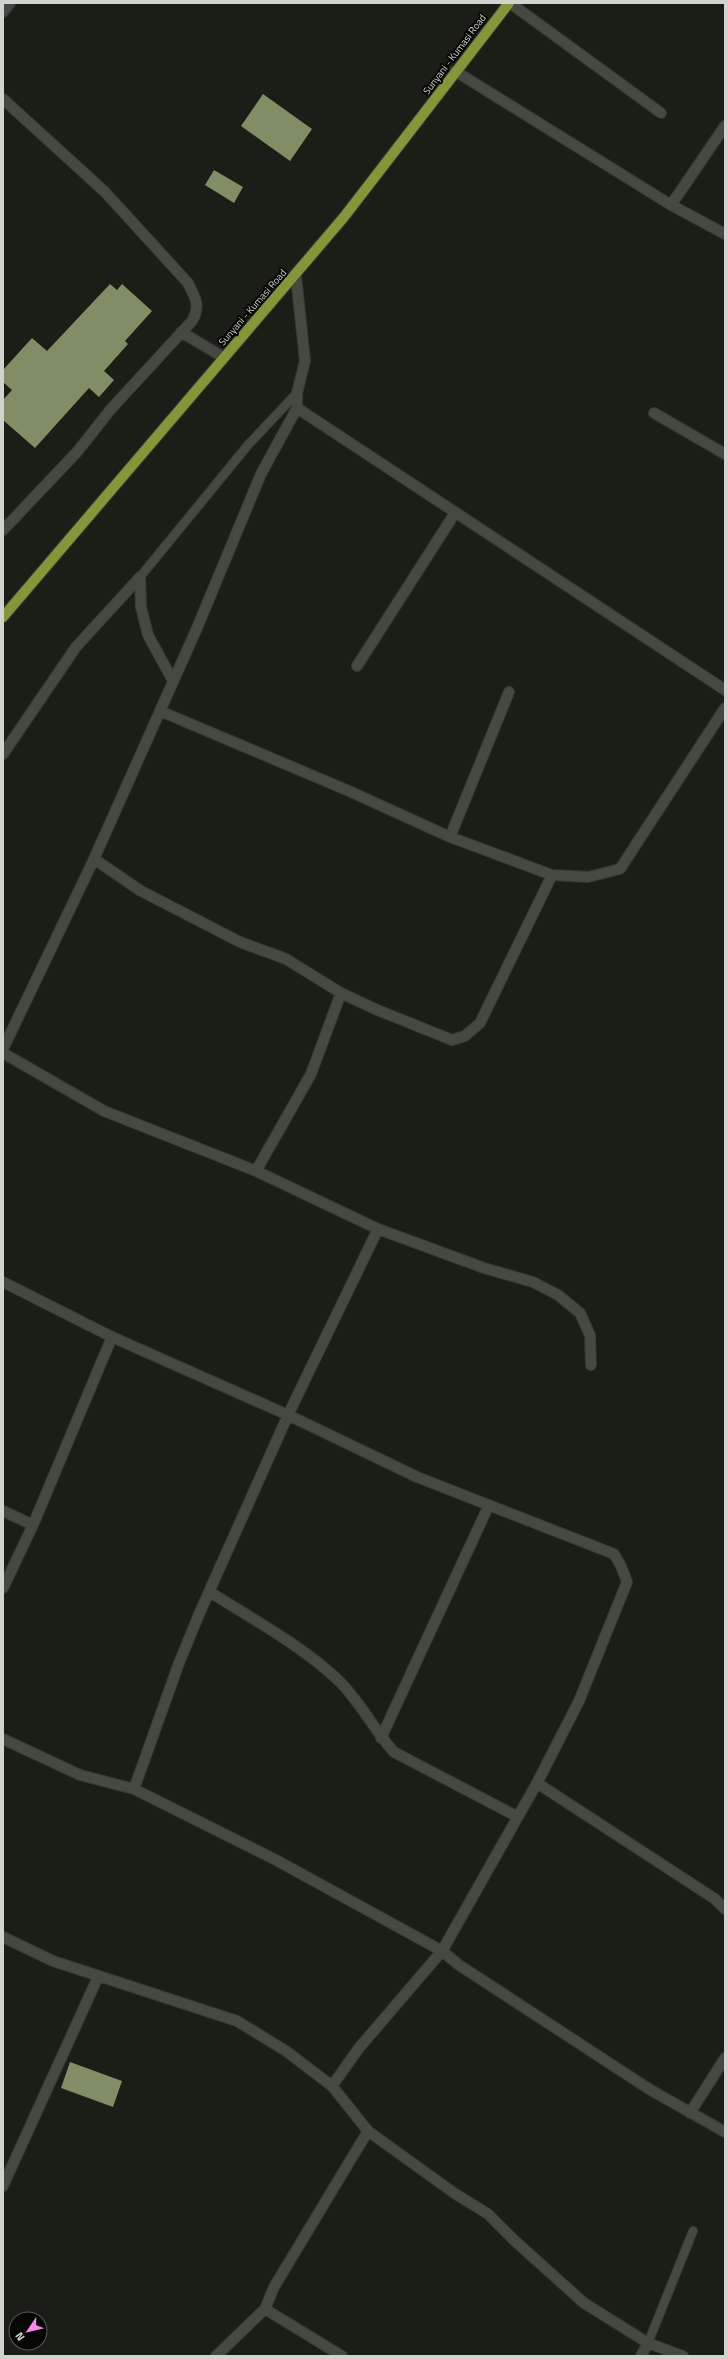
<svg xmlns="http://www.w3.org/2000/svg" width="728" height="2359" font-family="'Titillium Web',sans-serif">
	<rect width="100%" height="100%" fill="#1b1e17"/>
	<path fill="#818e65" d="M263,94L312,129L290,161L241,126Z
		M214,170L243,187L234,203L205,185Z
		M110,284L117,290L122,284L152,311L125,341L128,344L104,371L114,380L99,397L89,388L35,448L3,420V400L12,390L3,382V370L32,338L47,351Z
		M70,2062L122,2081L113,2107L61,2088Z"/>
	<g fill="none" stroke-linecap="round" stroke-linejoin="round">
		<defs>
			<path id="lane" d="M140,577L248,445L297,393
				M648,2343L693,2231"/>
			<path id="street" d="M510,3L661,113
				M3,12L10,3
				M455,71L671,205L725,234
				M3,99L105,192L188,283C195,297 201,306 192,321L111,409L77,452L3,530
				M671,205L725,126
				M181,332L223,357
				M297,408L725,690
				M654,413L725,454
				M357,666L455,513
				M160,711L349,791L450,837L552,875L588,877L620,869L725,708
				M3,754L76,647L140,577L141,607L148,635L173,681
				M450,837L509,692
				M94,859L141,891L240,942L286,959L341,993L311,1074L256,1171
				M341,993L375,1009L452,1040L465,1036L480,1023L552,875
				M3,1049L94,859L197,628L261,474L297,408V393L305,361L296,276
				M3,1053L104,1111L256,1171L378,1229L484,1268L533,1282L558,1295L580,1313L590,1335L591,1365
				M3,1282L112,1337
				M3,1511L33,1525
				M3,1588L33,1525L112,1337L288,1415L417,1477L614,1554L621,1566L627,1582L579,1701L537,1783L442,1951L359,2048L332,2086L286,2051L237,2021L53,1961L3,1937
				M210,1592C252,1619 299,1644 336,1678C359,1699 373,1729 394,1752L518,1817
				M381,1738L489,1505
				M3,1739L80,1775L134,1789L276,1860L442,1951L459,1965L649,2089L725,2132
				M537,1783L715,1899L725,1909
				M134,1789L179,1663L200,1612L288,1415L378,1229
				M332,2086L368,2131L454,2193L488,2214L515,2241L584,2303L648,2343L683,2356
				M690,2113L725,2058
				M3,2186L98,1977
				M216,2356L265,2309
				M342,2356L265,2309L274,2287L368,2131
				M641,2356L648,2343"/>
			<path id="primary" d="M3,617L344,217L509,3"/>
		</defs>
		<use href="#lane" stroke="#373934" stroke-width="10"/>
		<use href="#street" stroke="#373934" stroke-width="12"/>
		<use href="#primary" stroke="#373934" stroke-width="12"/>
		<use href="#lane" stroke="#464941" stroke-width="8"/>
		<use href="#street" stroke="#464941" stroke-width="10"/>
		<use href="#primary" stroke="#81973a" stroke-width="10"/>
	</g>
	<g text-anchor="middle" stroke-width="4" stroke-linejoin="round" paint-order="stroke">
		<g font-size="10" fill="#d1d3ce" stroke="#070705">
			<text transform="translate(454 54) rotate(-53)" y="4">Sunyani - Kumasi Road</text>
			<text transform="translate(252 307) rotate(-49)" y="4">Sunyani - Kumasi Road</text>
		</g>
	</g>
	<rect width="728" height="2359" fill="none" stroke="#d1d3ce" stroke-width="8"/>
	<g transform="translate(28 2331) rotate(235)"><circle r="19" fill="#070705" stroke="#585955"/>
	<path d="M0-3L7 15L0 10L-7 15Z" fill="#f888ea"/>
	<text y="-6" font-size="11" font-weight="bold" text-anchor="middle" fill="#d1d3ce">N</text>
	</g>
</svg>
